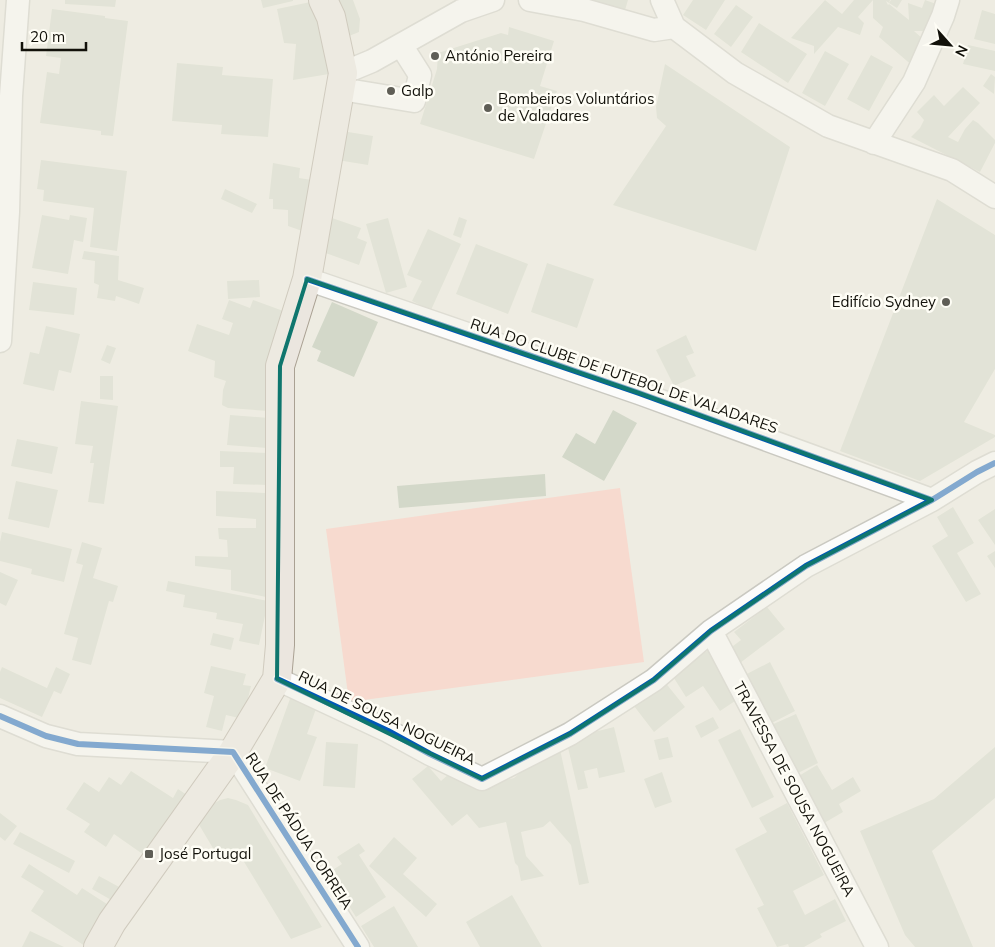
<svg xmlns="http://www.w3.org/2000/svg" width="995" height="947" font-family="Mulish,sans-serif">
	<rect width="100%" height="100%" fill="#eeece2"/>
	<path fill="#f7dacf" d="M620,488L644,662L349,702L326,529Z"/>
	<path fill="#d3d8c9" d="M65,0H116L115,7L65,4Z
		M261,0H293V1L263,8Z
		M320,0L331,46L329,74L293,80L296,44L284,43L277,9Z
		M336,0H353L360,19L359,32L349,36Z
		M595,0H628L623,17L593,7Z
		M693,0H725L706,30L683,15Z
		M825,0L842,14L854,0H873L858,17L864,23L860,35L838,27L814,54V46L791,38Z
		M873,0H890L889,3L886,1L888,5L889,4L909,20L908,3L922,8L925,0L942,6L934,31H914L923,39L914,67L879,37L883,27L873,18Z
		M891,0H902L897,8L889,3Z
		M736,5L753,17L731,47L714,34Z
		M52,9L105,16V18L128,21L113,136L101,135V131L40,123L47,72L59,74L61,58L46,56Z
		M982,10L995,14V44L974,39Z
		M759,23L807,54L788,83L741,52Z
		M509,27L554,41L540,86L557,91L534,159L420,124L437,69L438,53L501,33L508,35Z
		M968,45L995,51V71L963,64Z
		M825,51L849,64L825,106L802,93Z
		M871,55L893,67L869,111L847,99Z
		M177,63L223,67L222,75L273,79L268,137L221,134L222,125L172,121Z
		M665,64L790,147L756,251L613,205L666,126L657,118L656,107Z
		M991,74L995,77L994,94L983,86Z
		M963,87L980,103L948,137L958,142L965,129L973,120L978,123L995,140V143L980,172L911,137L920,128L924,120L917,112L934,95L944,106Z
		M342,131L373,136L368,165L337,160Z
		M41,160L127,171L117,251L90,247L94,208L43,201L44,190L37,189Z
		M273,163L300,168L299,178L312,180L308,233L288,226V210L273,209V199H269Z
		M225,189L257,204L252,213L221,199Z
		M937,199L995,235V369L964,422L995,435V437L920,481L840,451Z
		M42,215L69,220L70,215L87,218L83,242L74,240L68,274L32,268Z
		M459,217L467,220L461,238L453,235Z
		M332,218L361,228L357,238L367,242L359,265L320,251Z
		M388,218L407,287L386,293L366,224Z
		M428,229L461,244L431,310L412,301L422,281L407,275Z
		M476,244L528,264L508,314L456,294Z
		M84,251L119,256L118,280L144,288L139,304L116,296L115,301L97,298L99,285L94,283L95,261L82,259Z
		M547,263L594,279L577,328L531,312Z
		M259,280L260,297L228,299L227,281Z
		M33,282L77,288L74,315L29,310Z
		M229,300L250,308L253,300L286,312L268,411L228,408L222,405L223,390L226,381L214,377L215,361L188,351L197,324L229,335L233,323L222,319Z
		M332,302L378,322L354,377L317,361L321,351L312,347Z
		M46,326L80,334L71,373L59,370L54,391L23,384L30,352L39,354Z
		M686,335L694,353L686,356L696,376L674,386L656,350Z
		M107,345L116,348L110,364L101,360Z
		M100,376H113V400L100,399Z
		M81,401L118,406L104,504L88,502L94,463H90L93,446L75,444Z
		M613,410L637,423L604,481L562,457L576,433L595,444Z
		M230,415L269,418L267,448L227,445Z
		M17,439L58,447L52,474L11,466Z
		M220,451L269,453L268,485L233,484L234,467H220Z
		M545,474L546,496L399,508L397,486Z
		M16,481L58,490L49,528L8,519Z
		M216,491L266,493L268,528L266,597L231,590V570L195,566V556L228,557L227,540L219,539L218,528H256V519L216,516Z
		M953,507L974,543L957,553L981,594L966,602L932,546L948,536L937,517Z
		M995,509V545L978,520Z
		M2,532L72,549L64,582L31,574L32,569L0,561V542Z
		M82,542L102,548L93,578L118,586L113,602L109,601L91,665L72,660L78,638L64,634L83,565L76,563Z
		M995,551V568L987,556Z
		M0,572L18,580L6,606L0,603Z
		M168,581L268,601L259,645L239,641L243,624L216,619L217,613L183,607L185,595L166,591Z
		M767,607L785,629L740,663L729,649L741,640L734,632Z
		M213,633L234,638L231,650L210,645Z
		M710,649L741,697L720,711L703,686L686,697L672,675Z
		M770,662L795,711L768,725L743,676Z
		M211,666L246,674L243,685L251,686L243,719L226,715L222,731L206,727L214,696L204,693Z
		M2,667L47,688L56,667L70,674L61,694L54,691L42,717L0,698V672Z
		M664,681L685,707L654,732L634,706Z
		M291,696L317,706L307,734L317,737L300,781L265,768Z
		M796,714L818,763L792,776L769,726Z
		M713,717L719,728L701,738L695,726Z
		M614,727L625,772L599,778L597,768L584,771L588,788L578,790L566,739Z
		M740,729L774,797L752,808L718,740Z
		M668,737L673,757L659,760L654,740Z
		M558,740L589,883L579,885L571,845L550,821L543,827L521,832L526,856L544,876L521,881L518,866L515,863L506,822L479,828L467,814L452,826L412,779L428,766L441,781L458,766L475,787L514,778Z
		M326,742L358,744L355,788L323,786Z
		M995,747V798L932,851L973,947H915L905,935L860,831L934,799Z
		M817,765L832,790L853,777L861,791L839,804L843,812L819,826L792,780Z
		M131,771L173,798L178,789L187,795L144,855L114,834L106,847L84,832L90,824L66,809L84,782L99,792L109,777L121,785Z
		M662,772L672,802L655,808L644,779Z
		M228,798L236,800L248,805L322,927L291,939L238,852L220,860L198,823L209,806L220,800Z
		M787,803L824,875L793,891L805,915L835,899L846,921L820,934L822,937L804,947H789L788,944L777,947L757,908L764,905L735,849L767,832L759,818Z
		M0,813L17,826L5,841L0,837Z
		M20,832L75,861L69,873L13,844Z
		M394,837L417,858L403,874L437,904L426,917L369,866Z
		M359,843L365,851L359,855L386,897L356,917L328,873L342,864L337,857Z
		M29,864L77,895L82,888L110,906L85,946L31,911L44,891L21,877Z
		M99,876L121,888L113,901L92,889Z
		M512,895L542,947H480L466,922Z
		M394,906L418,947H374L361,926Z
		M30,931L64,947H22Z"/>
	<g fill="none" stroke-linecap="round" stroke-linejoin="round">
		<defs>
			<path id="minor" d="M530,0L584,10L654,30L674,27
				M662,0L674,27L735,73L828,126L952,170L995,197
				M343,73L372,61L461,11L493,0
				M341,89L414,101L420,75L401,45
				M874,143L914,82L943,16L948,0
				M307,279L639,393L932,500
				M0,341L8,212L11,96L18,0
				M711,631L877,947
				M277,679L388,731L430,754L482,779L570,734L654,680L711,631L806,566L932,500L977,472L995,463
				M0,716L46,736L78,744L233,752L358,947"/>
			<path id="major" d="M98,947L112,922L233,752L277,679L280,645V366L307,279L343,73L331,17L323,0"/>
		</defs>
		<use href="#minor" stroke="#cac9c1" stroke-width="25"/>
		<use href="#major" stroke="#aaa193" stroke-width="30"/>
		<use href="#minor" stroke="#fcfcfb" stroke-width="22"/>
		<use href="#major" stroke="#ebe6df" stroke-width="28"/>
		<defs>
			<path id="cycleway" d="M307,279L639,393L932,500
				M277,679L388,731L430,754L482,779L570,734L654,680L711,631L806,566L932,500L977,472L995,463
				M0,716L46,736L78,744L233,752L358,947"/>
		</defs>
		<use href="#cycleway" stroke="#fefdf5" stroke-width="9"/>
		<use href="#cycleway" stroke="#0057b8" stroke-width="6"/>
	</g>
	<path d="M0 0H995V947H0ZM307,279L639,393L932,500L806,566L711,631L654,680L570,734L482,779L277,679L280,366Z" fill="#eeece2" fill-opacity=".55" fill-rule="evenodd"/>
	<path fill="none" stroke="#0f766e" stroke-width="4" stroke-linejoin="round" d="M307,279L639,393L932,500L806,566L711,631L654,680L570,734L482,779L277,679L280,366Z"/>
	<g fill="#5f5e56" stroke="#fefdf5" stroke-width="2">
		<circle cx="435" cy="56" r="5"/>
		<circle cx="391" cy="91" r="5"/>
		<circle cx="488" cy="108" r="5"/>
		<circle cx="946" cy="302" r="5"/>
		<rect x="144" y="849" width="10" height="10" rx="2.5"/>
	</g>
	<g text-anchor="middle" stroke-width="5" stroke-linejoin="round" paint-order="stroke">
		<g font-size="15" fill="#12110a" stroke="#fefdf5" text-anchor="start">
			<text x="445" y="61">António Pereira</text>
			<text x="401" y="96">Galp</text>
			<text x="498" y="104">Bombeiros Voluntários<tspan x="498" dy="17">de Valadares</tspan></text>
			<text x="936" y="307" text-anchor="end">Edifício Sydney</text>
			<text x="159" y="859">José Portugal</text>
		</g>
		<g font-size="15" fill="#12110a" stroke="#fefdf5">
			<text transform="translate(624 376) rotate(19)" y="5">RUA DO CLUBE DE FUTEBOL DE VALADARES</text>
			<text transform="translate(387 718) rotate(26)" y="5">RUA DE SOUSA NOGUEIRA</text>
			<text transform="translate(794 789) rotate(62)" y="5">TRAVESSA DE SOUSA NOGUEIRA</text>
			<text transform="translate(299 831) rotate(57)" y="5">RUA DE PÁDUA CORREIA</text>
		</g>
	</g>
	<g transform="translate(950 45) rotate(117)" stroke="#fefdf5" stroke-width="4" paint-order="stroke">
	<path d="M0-4L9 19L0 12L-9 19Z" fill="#12110a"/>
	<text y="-8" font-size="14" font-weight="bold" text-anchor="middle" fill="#12110a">N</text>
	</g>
	<path d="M22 42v8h64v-8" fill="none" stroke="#12110a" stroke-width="2.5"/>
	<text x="30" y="42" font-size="15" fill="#12110a" stroke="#fefdf5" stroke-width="4" paint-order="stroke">20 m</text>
</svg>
